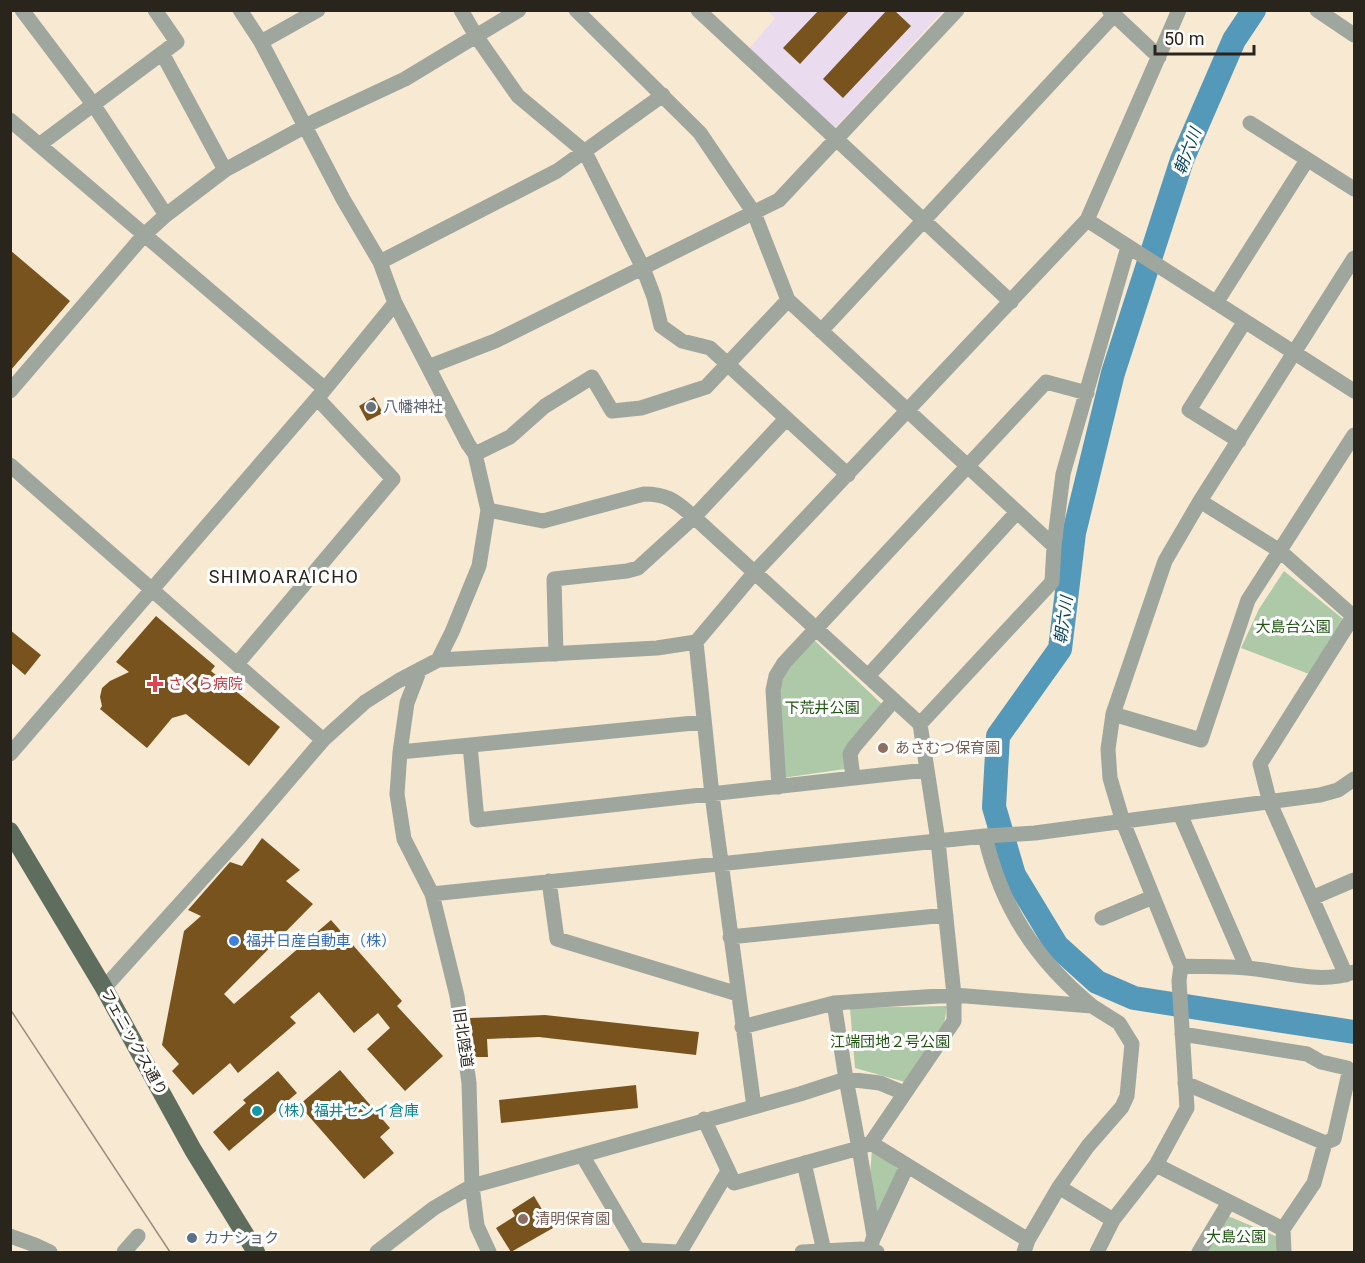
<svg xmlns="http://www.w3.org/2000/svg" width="1365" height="1263" font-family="Roboto,'Noto Sans JP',sans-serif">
	<rect width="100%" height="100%" fill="#f8e9d2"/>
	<path fill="#ebdbee" d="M768,11H943L835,128L747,51L775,18Z"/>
	<path fill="#aec9a8" d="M1284,571L1343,619L1309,674L1241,648L1259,609Z
		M813,639L886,708L845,769L782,778L777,689L783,672Z
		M947,1006L944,1025L905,1082L855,1068L850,1008Z
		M872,1150L898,1169L875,1226L869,1186Z
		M1228,1216L1280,1238L1278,1252H1206Z"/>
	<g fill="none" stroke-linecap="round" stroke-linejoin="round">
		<path stroke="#5499b9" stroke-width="24" d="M1254,10L1234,40L1182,160L1113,373L1074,533L1060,649L998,736L994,807L1014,875L1057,946L1097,982L1134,998L1354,1032"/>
	</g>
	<path fill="#78531e" d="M819,10H850L800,64L783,48Z
		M887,10H894L911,26L843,98L823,79Z
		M10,250L70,301L10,371Z
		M374,397L383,413L367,421L359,406Z
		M156,616L215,666L211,671L280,727L249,766L186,714L172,718L147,748L100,709L102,706L100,697L102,688L110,681L129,672L116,662Z
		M10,630L41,655L25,675L10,662Z
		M262,838L300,870L286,881L313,904L224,994L234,1004L331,920L402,1001L397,1006L443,1056L405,1091L367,1049L390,1028L378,1013L354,1033L319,992L290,1017L296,1023L238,1073L230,1063L193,1095L172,1071L179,1064L162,1045L184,931L201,916L188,910L230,862L242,866Z
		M545,1015L699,1032L696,1055L539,1037L487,1039L488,1057H475L470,1018Z
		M340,1070L390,1128L380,1137L394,1153L364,1179L299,1105Z
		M278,1071L297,1093L229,1151L213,1132L246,1103L243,1100Z
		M636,1085L638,1108L501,1123L499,1100Z
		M534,1196L553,1228L511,1252L496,1228L515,1216L512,1210Z"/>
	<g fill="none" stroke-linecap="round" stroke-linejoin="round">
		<path stroke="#9ea69d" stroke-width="15" d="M22,10L93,104L166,215
			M240,10L261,42L343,199L380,262L395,303L468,444L475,454L488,510L479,566L452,632L438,660
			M461,10L476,36L518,96L585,152L643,268L654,297L661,326L682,341L710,348L848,475
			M576,10L700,133L754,213L788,300L1054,546
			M698,10L1011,302
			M1109,10L1159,57
			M1317,10L1354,35
			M261,42L318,10
			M162,53L225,170
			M10,120L325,389
			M1250,123L1354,189
			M39,145L177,42L155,10
			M1087,220L1354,391
			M380,262L557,171L663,95
			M1216,303L1307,160
			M821,331L1114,15
			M428,367L495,341L779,200L957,10
			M10,391L144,235L166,215L225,170L315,121L405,79L519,10
			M1239,441L1189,410L1245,321
			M475,454L510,437L545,406L592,377L612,411L641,408L706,387L788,300
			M10,465L323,740
			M1200,501L1280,551L1354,617
			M488,510L543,521L644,494C669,494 676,502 694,517L920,724L938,841L954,995V1021L871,1143L859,1148L874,1236L869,1252
			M696,642L712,795L754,1107
			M556,654L554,579L627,571L638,568L694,517L786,419
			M237,664L393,479L317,398
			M420,669L407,703L400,752L397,794L404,839L432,894L457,996L469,1083L472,1186L477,1226L489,1252
			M868,676L1017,512
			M1113,714L1201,740L1248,600L1354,435
			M920,724L1052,582L1054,546L1063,474L1128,247
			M470,745L477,820L926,770
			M400,752L704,722
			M10,754L325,389L395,303
			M853,777L850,754L854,747L894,700
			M779,787L773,690L776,676L784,663L1046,382L1087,393
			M1180,814L1247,968
			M985,836C1001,907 1036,960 1092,1006
			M549,881L557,939L738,994
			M432,894L985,836L1035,833L1320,795L1338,790L1354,779
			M1312,898L1354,880
			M1102,918L1153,897
			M730,937L946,915
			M1181,966C1203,967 1225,966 1247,968C1283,971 1319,985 1354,972
			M1346,975L1270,803L1260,764L1354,615
			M104,988L240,837L323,740L365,702L398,681L438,660L657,648L696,642L755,572L1087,220L1179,10
			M742,1027L834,1003L954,995L1092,1006L1119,1023L1132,1044L1127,1096L1122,1107L1088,1146L1059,1187L1028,1240L1024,1252
			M1182,1034L1307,1054L1321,1062L1347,1068L1349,1073L1334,1139L1325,1143
			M1185,1083L1325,1143L1314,1183L1283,1229L1284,1252
			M704,1119L734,1183L859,1148L846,1079L834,1003
			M871,1143L1028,1240
			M582,1155L638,1250L678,1252
			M804,1163L824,1251
			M1156,1165L1283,1229
			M1059,1187L1113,1220
			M10,1236L35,1245L50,1252
			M873,1239L907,1166
			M124,1252L138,1236
			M377,1252L434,1208L472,1186L800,1094L846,1079L880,1083L904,1093
			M680,1252L728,1171
			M802,1252L862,1249L877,1252
			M1097,1252L1113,1220L1156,1165L1187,1108L1179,981L1181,966L1123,822L1110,778L1108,749L1113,714L1165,561L1200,501L1354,258
			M1199,1252L1229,1202"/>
		<path stroke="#5e6d5d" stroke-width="18" d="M10,831L104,988L193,1150L256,1252"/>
		<path stroke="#998f7e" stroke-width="1.5" d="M10,1009L170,1252"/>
	</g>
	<circle fill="#6b7280" stroke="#fff" stroke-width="2" cx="371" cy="407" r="6"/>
	<path fill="#e0444e" stroke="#fff" stroke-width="2" d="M152 675h6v6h6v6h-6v6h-6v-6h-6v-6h6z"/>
	<g fill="#8d6e63" stroke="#fff" stroke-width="2">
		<circle cx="883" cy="748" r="6"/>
		<circle cx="523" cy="1219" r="6"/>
	</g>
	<circle fill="#3f7fe0" stroke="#fff" stroke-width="2" cx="234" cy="941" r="6"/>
	<circle fill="#0f9aa8" stroke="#fff" stroke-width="2" cx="257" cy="1111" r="6"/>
	<circle fill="#5c6f8a" stroke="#fff" stroke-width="2" cx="192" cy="1238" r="6"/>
	<g text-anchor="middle" stroke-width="6" stroke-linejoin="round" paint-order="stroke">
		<g font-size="15" fill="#5b616d" stroke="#fff" text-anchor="start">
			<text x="383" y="412">八幡神社</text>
		</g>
		<g font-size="15" fill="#1e5410" stroke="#fff">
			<text x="1293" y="632">大島台公園</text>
			<text x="822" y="713">下荒井公園</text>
			<text x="890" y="1047">江端団地２号公園</text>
			<text x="1236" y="1242">大島公園</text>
		</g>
		<g font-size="15" fill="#be3a42" stroke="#fff" text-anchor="start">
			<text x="168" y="689">さくら病院</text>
		</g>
		<g font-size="15" fill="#785e54" stroke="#fff" text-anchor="start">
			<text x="895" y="753">あさむつ保育園</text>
			<text x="535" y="1224">清明保育園</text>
		</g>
		<g font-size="15" fill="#366cbe" stroke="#fff" text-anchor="start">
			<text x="246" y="946">福井日産自動車（株）</text>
		</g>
		<g font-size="15" fill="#2a251c" stroke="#fff">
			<text transform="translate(463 1038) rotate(82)" y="5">旧北陸道</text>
			<text transform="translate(134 1042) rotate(61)" y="5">フェニックス通り</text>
		</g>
		<g font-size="15" fill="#0d838f" stroke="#fff" text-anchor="start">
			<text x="269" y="1116">（株）福井センイ倉庫</text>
		</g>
		<g font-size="15" fill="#4e5e75" stroke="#fff" text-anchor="start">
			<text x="204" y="1243">カナショク</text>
		</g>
		<g font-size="16" font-style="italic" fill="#044359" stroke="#fff">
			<text transform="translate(1187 151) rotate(-69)" y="6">朝六川</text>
			<text transform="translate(1063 620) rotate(-82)" y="6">朝六川</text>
		</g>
		<g font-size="18" letter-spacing="1.5" fill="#2a251c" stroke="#fff">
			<text x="284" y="583">SHIMOARAICHO</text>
		</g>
	</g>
	<rect width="1365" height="1263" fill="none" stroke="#2a251c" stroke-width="24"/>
	<path d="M1155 45v9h99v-9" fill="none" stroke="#2a251c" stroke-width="3"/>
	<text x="1164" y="45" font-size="18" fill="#2a251c" stroke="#ffffff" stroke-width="4.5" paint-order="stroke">50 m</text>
</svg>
